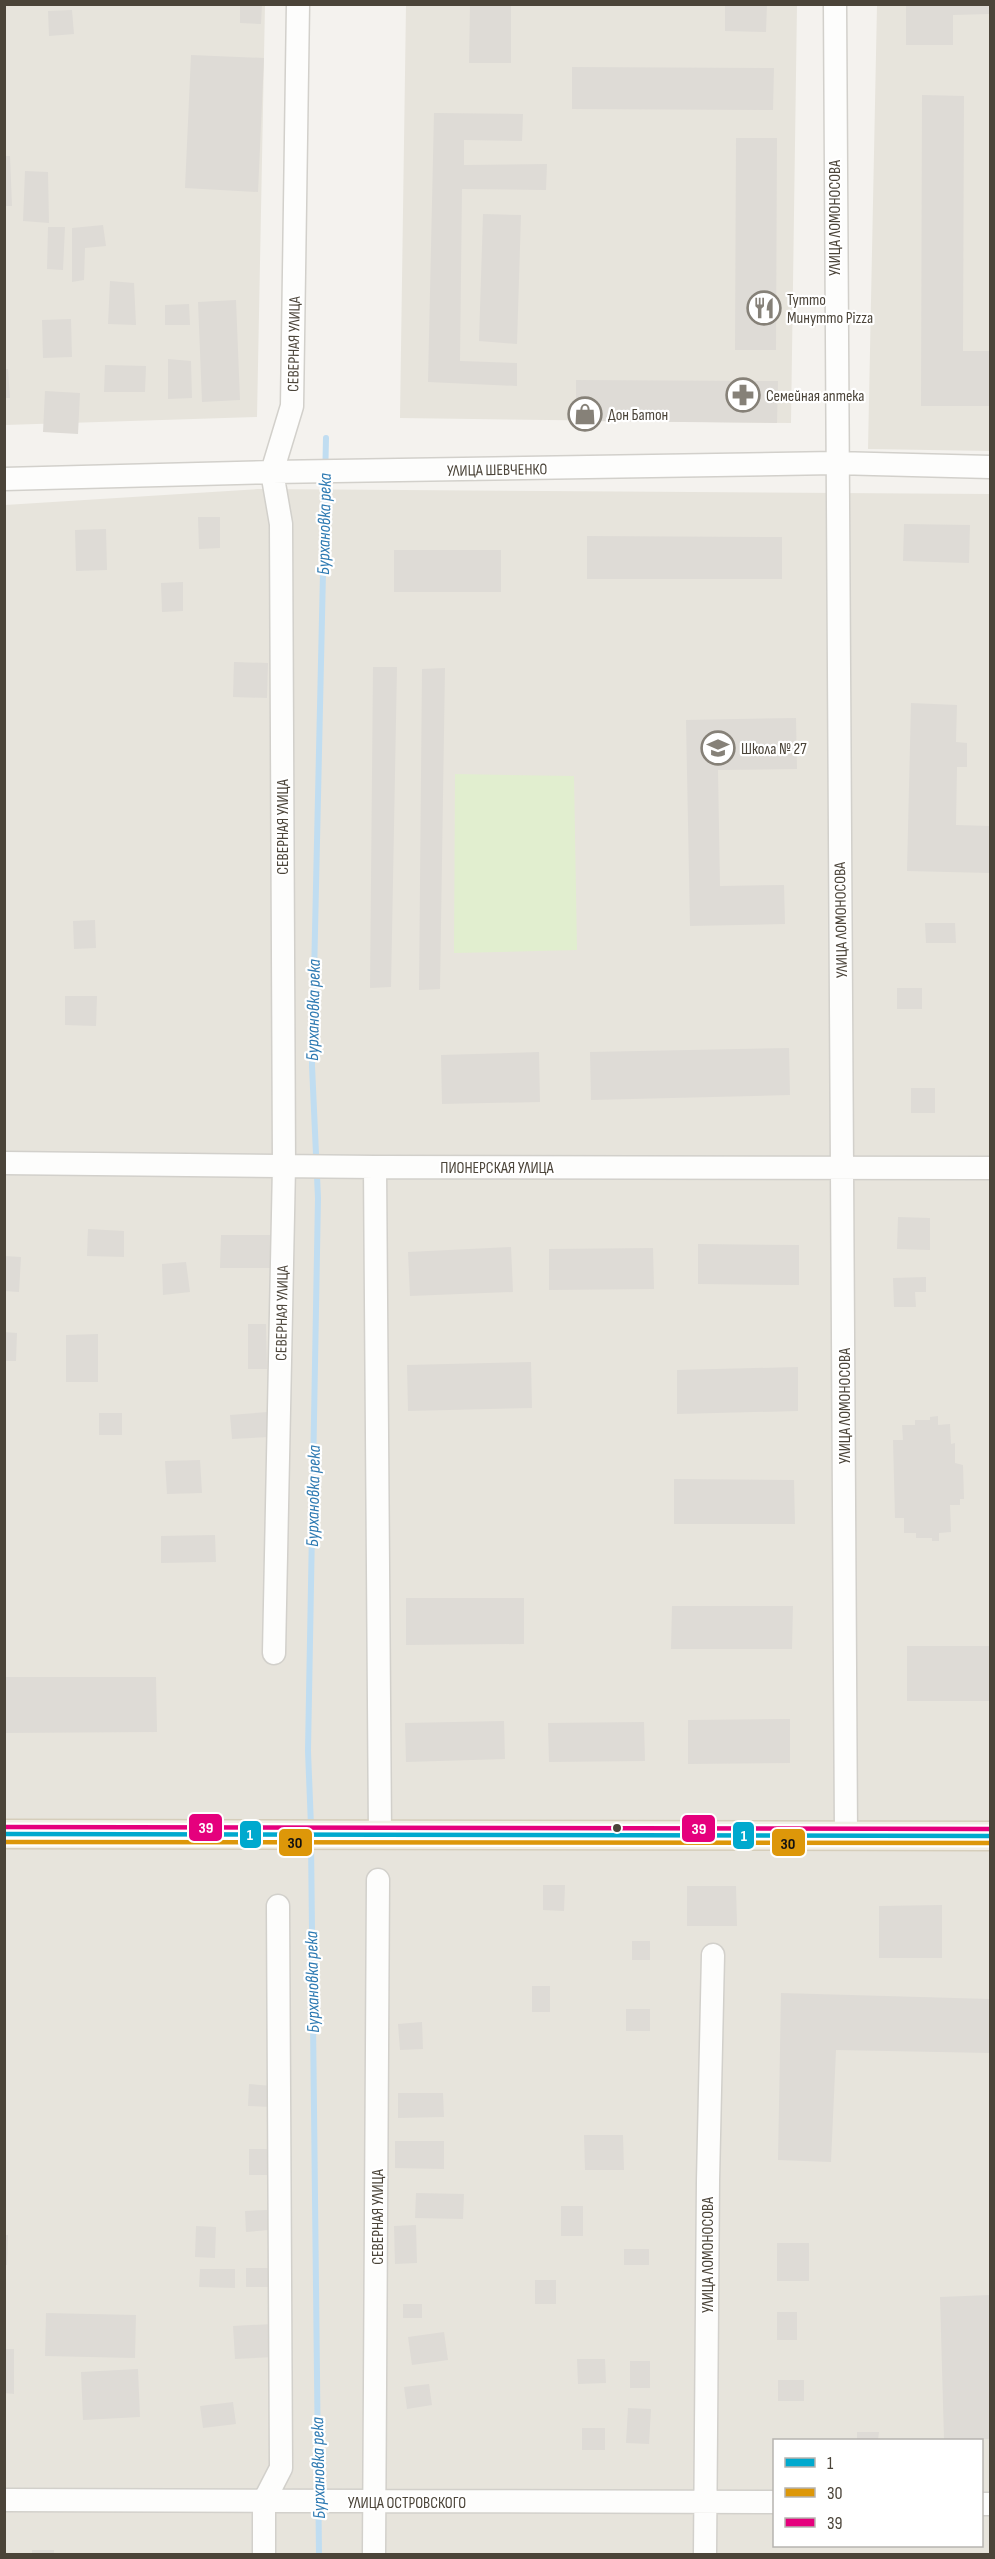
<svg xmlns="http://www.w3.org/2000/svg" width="995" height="2559" font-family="'Sofia Sans Condensed',sans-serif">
	<rect width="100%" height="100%" fill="#f4f2ee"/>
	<path fill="#e7e4dc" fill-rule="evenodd" d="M4,5H265L257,417L5,425Z
		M406,5H797L791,423L400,418Z
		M877,5H990V451L868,449Z
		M258,489L990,494V2554H5V505ZM774,2440H982V2546H774Z"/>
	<path fill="#e1eecf" d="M455,774L574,776L577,950L454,953Z"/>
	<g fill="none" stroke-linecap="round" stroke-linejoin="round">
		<path stroke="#c0ddf1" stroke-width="6" d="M311,1826L308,1751L318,1198L312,1066L326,438
			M311,1842L319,2554"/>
	</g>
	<path fill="#dedbd6" d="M240,4H262L261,24L240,23Z
		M470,4H511V63H469Z
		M725,4H767L766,32L725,31Z
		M906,4H990V14L953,15V45H906Z
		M72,10L74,34L49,36L48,11Z
		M191,55L264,58L258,192L185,188Z
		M572,67L774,68L773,110L572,109Z
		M922,95L964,96L963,351H990V406H921Z
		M434,113L523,114L522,141L464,140V165L547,164L546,190L462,189L460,361L517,363V386L428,382Z
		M736,138H777L776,350H735Z
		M4,156H10L12,206H4Z
		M25,171L48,172L49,223L23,221Z
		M483,214L521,215L517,344L479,341Z
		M103,225L106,246L85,248L84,280L72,282V228Z
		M48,227H65L63,270L47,269Z
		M110,281L134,283L136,325L108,324Z
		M236,300L240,400L202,402L198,302Z
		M189,304L190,325H165V305Z
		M71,319L72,357L43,358L42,320Z
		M168,359L191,361L192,398L168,399Z
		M105,365L146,366L145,392H104Z
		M4,369H8L10,398H4Z
		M576,380L778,381L777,423L576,421Z
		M45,391L80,393L78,434L43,432Z
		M198,517H220V548L199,549Z
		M904,524L970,525L969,563L903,561Z
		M106,529L107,570L76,571L75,530Z
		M587,536L782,537V579H587Z
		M394,550H501V592H394Z
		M183,582V611L162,612L161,583Z
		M234,662L268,663L267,698L233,697Z
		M373,667H397L391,987L370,988Z
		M445,668L440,989L419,990L422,669Z
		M911,703L957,705L956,742L967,743V767H957L956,825L990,826V873L907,871Z
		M796,718L797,769L718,770L720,886L784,885L785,924L690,926L686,720Z
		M95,920L96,948L74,949L73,921Z
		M925,923H955L956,943H926Z
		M897,988H922V1009H897Z
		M65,996H97L96,1026L65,1025Z
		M789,1048L790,1095L591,1100L590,1052Z
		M539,1052L540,1102L442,1104L441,1055Z
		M911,1088H935V1113H911Z
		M898,1217L930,1218V1250L897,1249Z
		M88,1229L124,1231V1257L87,1256Z
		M221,1235H271L270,1268H220Z
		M698,1244L799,1245V1285L698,1284Z
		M511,1247L513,1292L410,1296L408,1252Z
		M653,1248L654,1289L549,1290V1249Z
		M4,1256L21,1257L19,1292L4,1291Z
		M186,1262L190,1292L163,1295L162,1264Z
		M926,1277V1292H915L916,1307H894L893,1278Z
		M248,1324H266L267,1369H248Z
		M4,1332L17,1333L16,1361H4Z
		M98,1334V1382H66V1335Z
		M531,1362L532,1408L408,1411L407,1365Z
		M798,1367V1411L677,1414V1370Z
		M268,1412L270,1437L232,1439L230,1415Z
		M99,1413H122V1435H99Z
		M938,1416V1425L950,1424L951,1444L955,1443V1463L963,1465L964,1499H960V1505H950L951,1532L939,1533V1541H932V1538H916V1533H904V1518H895L893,1440H903L902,1425H915V1420H930V1417Z
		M200,1460L202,1493L167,1494L165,1461Z
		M674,1479L794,1480L795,1524H674Z
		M215,1535L216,1562L161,1563V1536Z
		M406,1598H524V1644L406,1645Z
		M672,1606H793L792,1649H671Z
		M907,1646H990V1701H907Z
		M4,1677H156L157,1732L4,1733Z
		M790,1719V1763L688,1764V1720Z
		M504,1721L505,1759L406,1762L405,1723Z
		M644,1722L645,1761L549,1762L548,1723Z
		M543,1885H565L564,1911L543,1910Z
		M687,1886H736L737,1926H687Z
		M942,1905V1958H879V1906Z
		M632,1941H650V1960H632Z
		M532,1986H550V2012H532Z
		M781,1993L990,1999V2053L836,2050L831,2162L778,2160Z
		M626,2009H650V2031H626Z
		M422,2022L423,2049L400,2050L398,2024Z
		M249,2084L273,2086L271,2107L248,2106Z
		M398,2093H443L444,2117L398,2118Z
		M584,2135H623L624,2170H585Z
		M395,2141H444V2169L395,2168Z
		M249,2149H270V2175H249Z
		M416,2193L464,2194L463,2219L415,2218Z
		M561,2206H583V2236H561Z
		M267,2210L269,2230L246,2232L245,2211Z
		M416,2225L417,2263L395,2264L394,2226Z
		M196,2226L216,2227L215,2258L195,2257Z
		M4,2235H8L7,2265H4Z
		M777,2243H809V2281H777Z
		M624,2249H649V2265H624Z
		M246,2268H268L269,2287H246Z
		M200,2269H235V2288L199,2287Z
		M535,2280H556V2304H535Z
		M990,2295V2439H944L940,2297Z
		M403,2304H422V2318H403Z
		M777,2312H797V2340H777Z
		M46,2313L136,2315L135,2358L45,2356Z
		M273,2324L274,2357L235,2359L233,2326Z
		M444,2332L448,2360L412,2365L408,2337Z
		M4,2349H14V2394L4,2393Z
		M577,2359H605L606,2383L578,2384Z
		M630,2361H650V2388H630Z
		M138,2369L140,2417L83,2420L81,2372Z
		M778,2380H804V2401H778Z
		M429,2384L432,2405L407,2409L404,2387Z
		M233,2402L236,2424L203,2428L200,2406Z
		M628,2408L651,2409L649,2444L626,2443Z
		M582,2428H605V2450H582Z
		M857,2432H879L878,2440H857Z
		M32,2550H54V2554H32Z"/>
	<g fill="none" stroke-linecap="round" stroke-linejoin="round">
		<defs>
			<path id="minor" d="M835,4C835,615 846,1225 846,1835
				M4,479L272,472L835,463L990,467
				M4,1163L375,1167L990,1168
				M375,1167L380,1835
				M274,1653L284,1166L281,524L272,472L292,406L298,4
				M4,2500L774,2502
				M982,2504H990
				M264,2554V2501L281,2468L278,1906
				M374,2554L378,1880
				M705,2554L708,2181L713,1955"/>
			<path id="major" d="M4,1834L990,1836"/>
		</defs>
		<use href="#minor" stroke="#d2d0cb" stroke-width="25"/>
		<use href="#major" stroke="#d6cebb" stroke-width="31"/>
		<use href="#minor" stroke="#fdfdfc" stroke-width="22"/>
		<use href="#major" stroke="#f2efe6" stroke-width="28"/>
		<defs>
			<path id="bus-1" d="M4,1834L990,1836"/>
			<path id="bus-2" d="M4,1842L990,1843"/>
			<path id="bus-3" d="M4,1827L990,1829"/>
		</defs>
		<use href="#bus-1" stroke="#fff" stroke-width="9"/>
		<use href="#bus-2" stroke="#fff" stroke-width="9"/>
		<use href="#bus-3" stroke="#fff" stroke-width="9"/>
		<use href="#bus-1" stroke="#00a9ce" stroke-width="4.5"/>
		<use href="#bus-2" stroke="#dd9709" stroke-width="4.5"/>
		<use href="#bus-3" stroke="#e5007d" stroke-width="4.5"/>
	</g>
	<defs>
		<symbol id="restaurant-ring" viewBox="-11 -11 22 22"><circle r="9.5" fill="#fff" stroke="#868178" stroke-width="1.5"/><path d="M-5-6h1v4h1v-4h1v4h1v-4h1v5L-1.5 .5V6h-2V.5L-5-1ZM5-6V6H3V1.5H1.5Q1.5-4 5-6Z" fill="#868178"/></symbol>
		<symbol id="pharmacy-ring" viewBox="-11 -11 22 22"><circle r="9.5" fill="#fff" stroke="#868178" stroke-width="1.5"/><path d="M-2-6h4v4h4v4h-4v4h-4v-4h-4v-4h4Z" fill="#868178"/></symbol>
		<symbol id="shop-ring" viewBox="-11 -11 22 22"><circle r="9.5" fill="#fff" stroke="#868178" stroke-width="1.5"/><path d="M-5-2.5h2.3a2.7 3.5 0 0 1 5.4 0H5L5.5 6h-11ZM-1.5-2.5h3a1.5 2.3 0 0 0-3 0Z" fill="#868178"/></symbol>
		<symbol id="school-ring" viewBox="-11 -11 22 22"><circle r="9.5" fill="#fff" stroke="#868178" stroke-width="1.5"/><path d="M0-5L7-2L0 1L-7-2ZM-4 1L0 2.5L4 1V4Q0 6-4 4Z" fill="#868178"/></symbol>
	</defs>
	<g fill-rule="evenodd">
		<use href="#restaurant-ring" x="745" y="289" width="38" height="38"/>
		<use href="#pharmacy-ring" x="724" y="376" width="38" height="38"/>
		<use href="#shop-ring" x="566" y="395" width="38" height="38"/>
		<use href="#school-ring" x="699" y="729" width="38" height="38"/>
	</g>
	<circle fill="#4b4439" stroke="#fff" stroke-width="2" cx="617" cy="1828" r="5"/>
	<g text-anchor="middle" stroke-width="4.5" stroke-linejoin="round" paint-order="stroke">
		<g font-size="16" fill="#4b4439" stroke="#fff">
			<text transform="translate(834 218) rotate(-90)" y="6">УЛИЦА ЛОМОНОСОВА</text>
			<text transform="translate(293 344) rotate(-89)" y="6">СЕВЕРНАЯ УЛИЦА</text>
			<text transform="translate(497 469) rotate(-1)" y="6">УЛИЦА ШЕВЧЕНКО</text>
			<text transform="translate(282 827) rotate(-90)" y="6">СЕВЕРНАЯ УЛИЦА</text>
			<text transform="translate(840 920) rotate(-91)" y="6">УЛИЦА ЛОМОНОСОВА</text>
			<text x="497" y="1173">ПИОНЕРСКАЯ УЛИЦА</text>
			<text transform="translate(281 1313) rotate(-89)" y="6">СЕВЕРНАЯ УЛИЦА</text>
			<text transform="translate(844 1406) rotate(-90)" y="6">УЛИЦА ЛОМОНОСОВА</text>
			<text transform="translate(377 2217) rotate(-90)" y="6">СЕВЕРНАЯ УЛИЦА</text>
			<text transform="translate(707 2255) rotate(-90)" y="6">УЛИЦА ЛОМОНОСОВА</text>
			<text x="407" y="2508">УЛИЦА ОСТРОВСКОГО</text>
		</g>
		<g font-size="16" fill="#4b4439" stroke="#fff" text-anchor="start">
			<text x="787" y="305">Тутто<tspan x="787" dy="18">Минутто Pizza</tspan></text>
			<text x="766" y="401">Семейная аптека</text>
			<text x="608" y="420">Дон Батон</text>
			<text x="741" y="754">Школа № 27</text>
		</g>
		<g font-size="18" font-style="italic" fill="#2e7ab2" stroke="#fff">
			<text transform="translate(324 524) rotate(-89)" y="6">Бурхановка река</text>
			<text transform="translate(313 1010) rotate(-89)" y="6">Бурхановка река</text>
			<text transform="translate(313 1496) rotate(-89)" y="6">Бурхановка река</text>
			<text transform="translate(312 1982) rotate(-91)" y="6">Бурхановка река</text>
			<text transform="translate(318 2468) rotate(-91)" y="6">Бурхановка река</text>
		</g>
	</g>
	<g stroke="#fff" stroke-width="2">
		<rect x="188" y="1813" width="35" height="29" rx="6" fill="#e5007d"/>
		<rect x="681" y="1814" width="35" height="29" rx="6" fill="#e5007d"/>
		<rect x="239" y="1820" width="23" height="29" rx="6" fill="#00a9ce"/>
		<rect x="732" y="1821" width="23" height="29" rx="6" fill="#00a9ce"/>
		<rect x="278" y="1828" width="35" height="29" rx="6" fill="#dd9709"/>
		<rect x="771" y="1828" width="35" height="29" rx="6" fill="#dd9709"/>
	</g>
	<g font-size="16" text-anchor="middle" font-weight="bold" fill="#fff">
		<text x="206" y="1833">39</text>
		<text x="699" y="1834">39</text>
		<text x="250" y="1840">1</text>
		<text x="744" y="1841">1</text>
	</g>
	<g font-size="16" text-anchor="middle" font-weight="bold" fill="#111">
		<text x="295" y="1848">30</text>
		<text x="788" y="1849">30</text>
	</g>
	<rect width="995" height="2559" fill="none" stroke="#4b4439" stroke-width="12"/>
	<rect x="773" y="2439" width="210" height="108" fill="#ffffff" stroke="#b7b4b0" stroke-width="1.5"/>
	<rect x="785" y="2458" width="30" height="9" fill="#00a9ce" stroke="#b7b4b0" stroke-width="1.5"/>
	<text x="827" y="2469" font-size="18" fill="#4b4439">1</text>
	<rect x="785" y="2488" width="30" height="9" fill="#dd9709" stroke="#b7b4b0" stroke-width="1.5"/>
	<text x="827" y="2499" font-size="18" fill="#4b4439">30</text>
	<rect x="785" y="2518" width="30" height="9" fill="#e5007d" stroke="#b7b4b0" stroke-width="1.5"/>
	<text x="827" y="2529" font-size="18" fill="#4b4439">39</text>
</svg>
